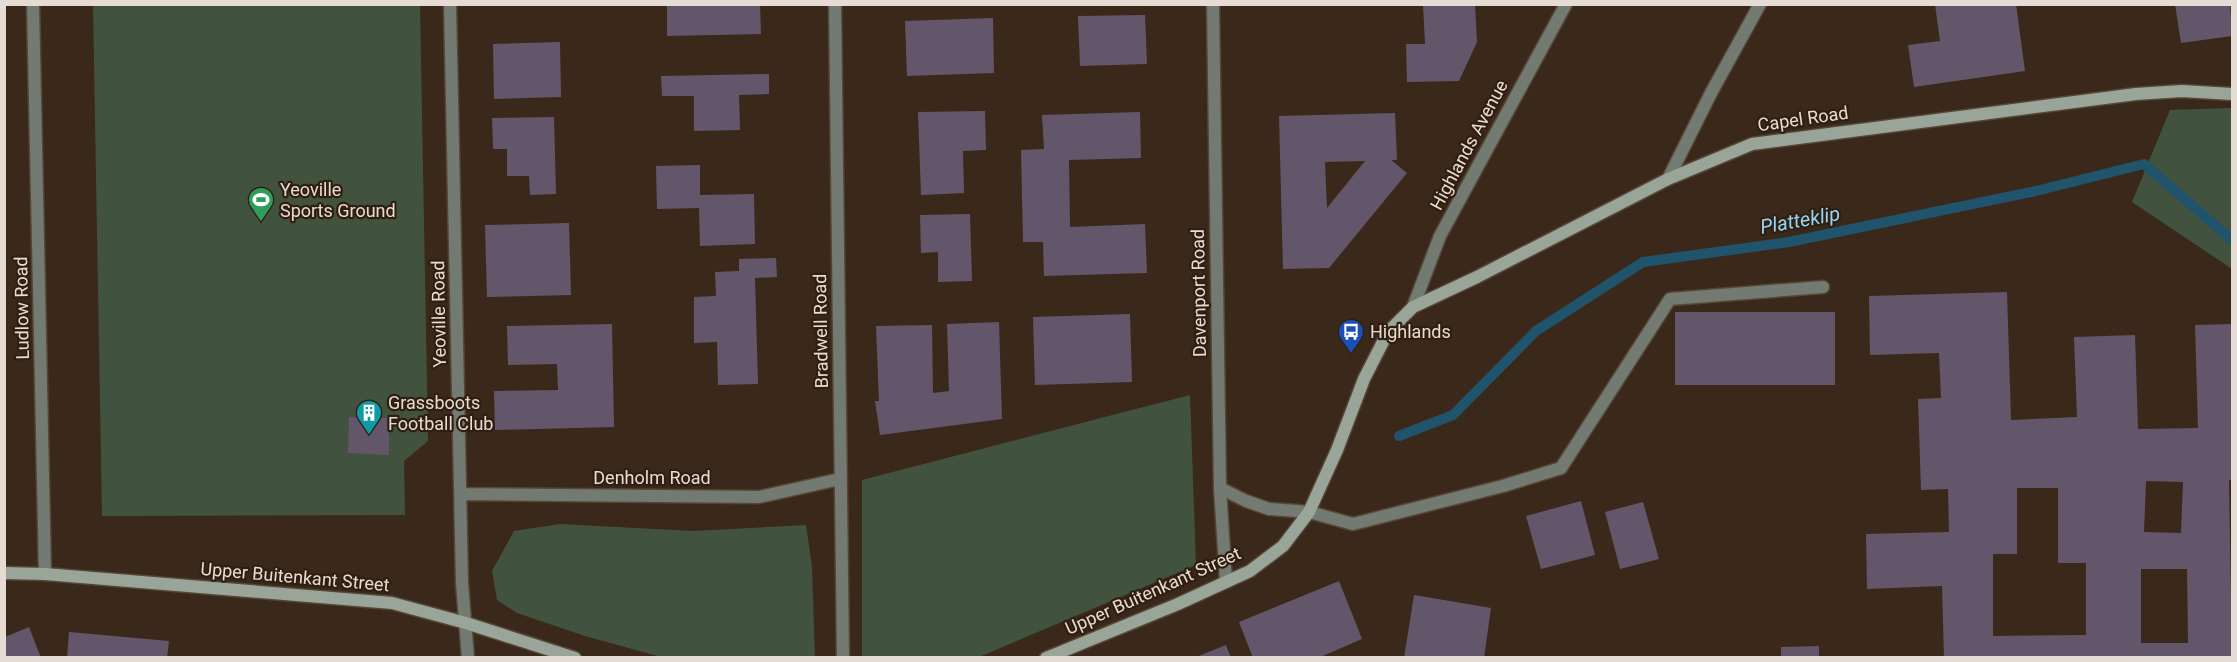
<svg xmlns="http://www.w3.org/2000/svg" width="2237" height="662" font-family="Roboto,sans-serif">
	<rect width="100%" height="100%" fill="#3a291a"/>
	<path fill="#41533e" d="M93,5H420L428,441L404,461L405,515L102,516Z
		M2232,108V269L2132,202L2170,110Z
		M1190,395L1196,565L979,657H862V480Z
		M560,524L693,531L806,525L812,567L815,657H661L585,636L517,613L497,600L492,571L514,531Z"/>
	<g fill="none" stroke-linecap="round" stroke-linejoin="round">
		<path stroke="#20546c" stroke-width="10" d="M1399,436L1453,415L1536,331L1643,262L1789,242L2036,191L2144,164L2232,240"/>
	</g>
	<path fill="#64566a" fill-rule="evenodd" d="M667,4H760L761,34L667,36Z
		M1423,4H1475L1477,42L1459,81L1407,82L1406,44H1425Z
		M1935,4H2016L2025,71L1914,87L1908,45L1940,41Z
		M2175,4H2230L2232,36L2181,43Z
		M1145,15L1147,64L1080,66L1078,16Z
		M993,18L994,73L907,76L905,21Z
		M560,42L561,97L494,99L493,44Z
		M769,74V94L739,95L740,130L694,131V96H662L661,76Z
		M985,111L986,150L963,151L964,193L921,195L918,112Z
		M1140,112L1141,158L1069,160L1070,227L1145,224L1147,273L1044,276L1043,242H1023L1021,150L1044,149L1042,115Z
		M1395,113L1397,160H1391L1407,173L1329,268L1283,269L1279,116ZM1365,161L1327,208L1325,162Z
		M554,117L556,194L530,195L529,176H507V149H493L492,118Z
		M700,165V195L754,194L755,244L700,246L699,208L657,209L656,166Z
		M970,214L972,281L938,282V252L921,253L920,215Z
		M569,223L571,295L487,297L485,225Z
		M776,258L777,277L755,278L758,384L718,385L717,342L694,343V297L716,296L715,272L739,271V259Z
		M2007,292L2011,420L2077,417L2074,337L2135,335L2138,429L2198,428L2195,325L2232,324V480H2229L2232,658H1944L1942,586L1867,589L1866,534L1949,532L1948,489L1921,490L1918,399L1941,398L1939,353L1870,355L1869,296ZM2146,481L2183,482L2181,533L2144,532ZM2017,488H2058V563H2086V635L1993,636V554H2017ZM2141,569H2187L2188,643H2141Z
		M1675,312H1835V385H1675Z
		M1130,314L1132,382L1035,385L1033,317Z
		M999,322L1002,419L880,435L875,401H879L876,326L932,325L933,393L949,391L947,324Z
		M612,324L614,427L495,430L494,391L558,390L557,364L508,365L507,326Z
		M349,417L389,418V455L348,453Z
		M1581,501L1595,555L1541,569L1526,516Z
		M1643,502L1659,559L1620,569L1605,512Z
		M1339,581L1362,639L1318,658H1253L1239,622Z
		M1414,595L1491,608L1484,658H1404Z
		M29,627L41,658H5V637Z
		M69,632L169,641L167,658H67Z
		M1226,645L1231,658H1196V657Z
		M1819,646V658H1781V647Z"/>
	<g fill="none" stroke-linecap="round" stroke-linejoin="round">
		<defs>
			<path id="lane" d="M1309,512L1353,524L1503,486L1561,468L1670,299L1823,287"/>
			<path id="street" d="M33,4L45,574
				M450,4L462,583L468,658
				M835,4L843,658
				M1213,4L1220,488L1226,582
				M1668,179L1711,93L1760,4
				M1413,307L1440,236L1566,4
				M1220,488L1246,501L1269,509L1309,512
				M461,494L759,497L840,479"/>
			<path id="secondary" d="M4,573L45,574L392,603L466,623L575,658
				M1046,658L1178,604L1250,571L1283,546L1309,512L1337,450L1364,379L1388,332L1413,307L1477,277L1668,179L1752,144L2136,94L2182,91L2232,94"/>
		</defs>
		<use href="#lane" stroke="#564638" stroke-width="15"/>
		<use href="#street" stroke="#564638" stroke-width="15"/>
		<use href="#secondary" stroke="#564638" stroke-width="15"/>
		<use href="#lane" stroke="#727a71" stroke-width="12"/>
		<use href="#street" stroke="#727a71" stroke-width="12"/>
		<use href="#secondary" stroke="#99a598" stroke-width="12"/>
	</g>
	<defs>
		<symbol id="stadium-pin" viewBox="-11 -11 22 30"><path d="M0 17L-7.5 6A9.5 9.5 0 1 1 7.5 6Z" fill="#2e9e5b" stroke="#301f11"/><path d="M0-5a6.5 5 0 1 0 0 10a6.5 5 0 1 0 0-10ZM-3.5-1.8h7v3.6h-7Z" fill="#fff"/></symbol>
		<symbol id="bus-pin" viewBox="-11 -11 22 30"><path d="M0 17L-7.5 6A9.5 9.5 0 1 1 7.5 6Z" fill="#1a4fb4" stroke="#301f11"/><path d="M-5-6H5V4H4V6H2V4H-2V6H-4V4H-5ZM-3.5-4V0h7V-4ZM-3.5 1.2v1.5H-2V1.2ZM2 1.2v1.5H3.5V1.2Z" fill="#fff"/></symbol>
		<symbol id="building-pin" viewBox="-11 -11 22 30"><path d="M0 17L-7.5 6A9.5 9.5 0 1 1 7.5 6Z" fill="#0f9aa8" stroke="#301f11"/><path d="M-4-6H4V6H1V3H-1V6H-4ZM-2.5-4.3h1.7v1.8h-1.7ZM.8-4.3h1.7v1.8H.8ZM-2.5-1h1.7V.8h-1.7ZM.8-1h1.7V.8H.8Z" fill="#fff"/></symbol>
	</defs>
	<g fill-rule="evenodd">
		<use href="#stadium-pin" x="246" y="185" width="30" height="40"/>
		<use href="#bus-pin" x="1336" y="317" width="30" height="40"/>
		<use href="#building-pin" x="354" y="398" width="30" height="40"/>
	</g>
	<g text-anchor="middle" stroke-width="4.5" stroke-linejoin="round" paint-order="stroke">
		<g font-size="18" fill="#e7dcd3" stroke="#301f11">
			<text transform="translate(1803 119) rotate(-8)" y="6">Capel Road</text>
			<text transform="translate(1469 145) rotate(-62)" y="6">Highlands Avenue</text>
			<text transform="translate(1199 293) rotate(-91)" y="6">Davenport Road</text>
			<text transform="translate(22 308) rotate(-91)" y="6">Ludlow Road</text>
			<text transform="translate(439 314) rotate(-91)" y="6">Yeoville Road</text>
			<text transform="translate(821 331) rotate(-91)" y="6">Bradwell Road</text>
			<text x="652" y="484">Denholm Road</text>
			<text transform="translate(295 577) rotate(5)" y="6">Upper Buitenkant Street</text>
			<text transform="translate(1153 591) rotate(-24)" y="6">Upper Buitenkant Street</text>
		</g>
		<g font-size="18" fill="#e7dcd3" stroke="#301f11" text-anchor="start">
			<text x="280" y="196">Yeoville<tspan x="280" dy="21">Sports Ground</tspan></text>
			<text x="1370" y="338">Highlands</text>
			<text x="388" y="409">Grassboots<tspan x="388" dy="21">Football Club</tspan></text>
		</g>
		<g font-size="20" font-style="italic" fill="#97d5f6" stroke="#301f11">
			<text transform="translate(1800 220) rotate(-10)" y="7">Platteklip</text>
		</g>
	</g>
	<rect width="2237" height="662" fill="none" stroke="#e7dcd3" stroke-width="12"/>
</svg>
